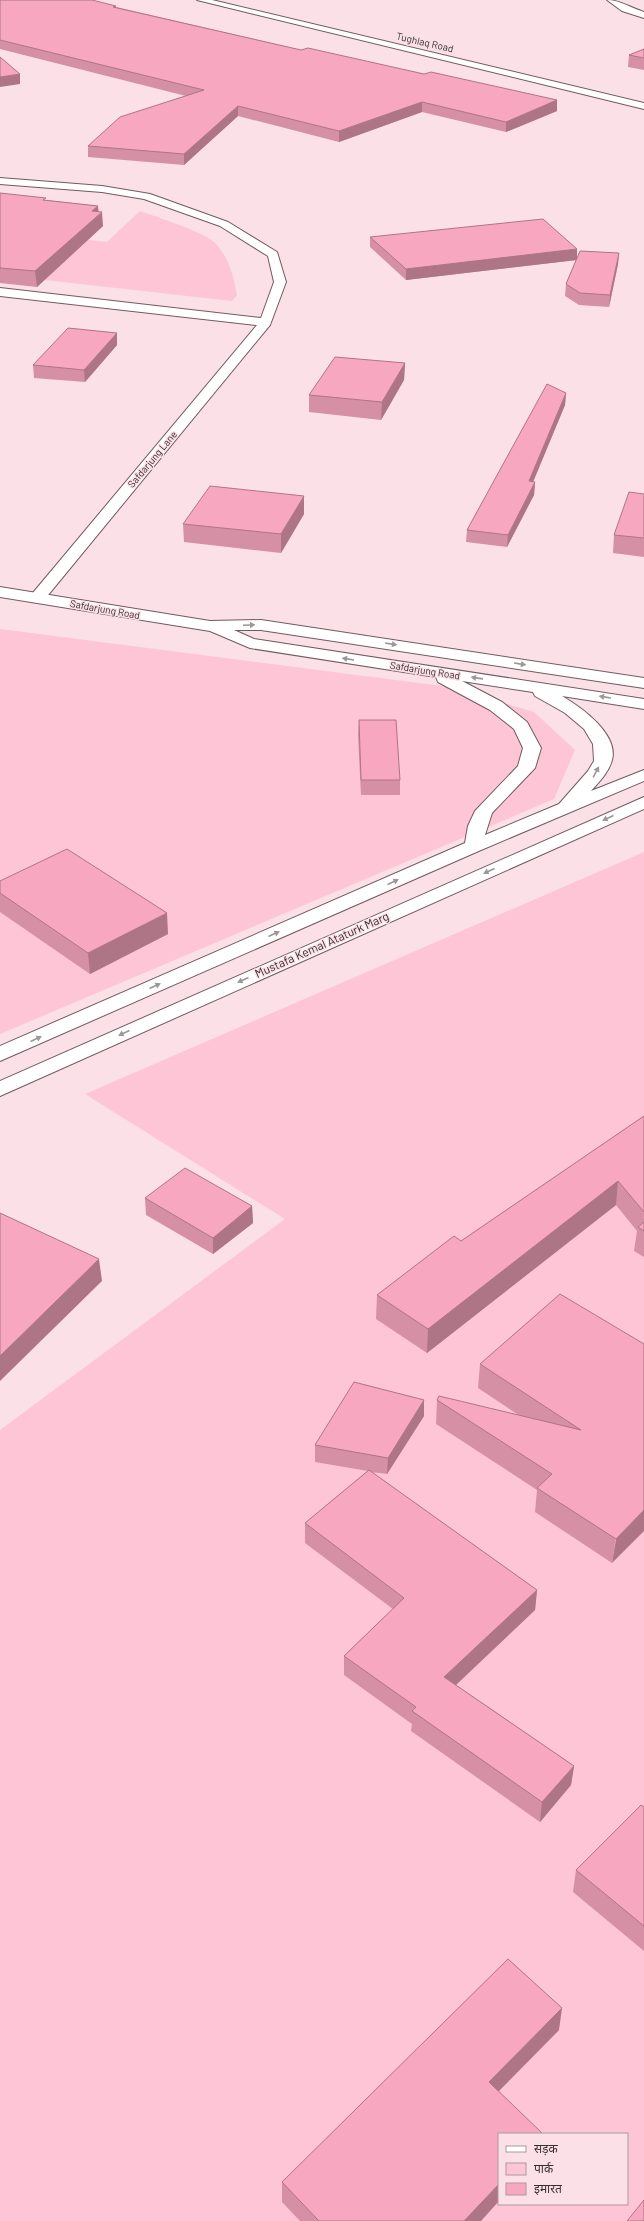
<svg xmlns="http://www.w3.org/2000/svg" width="644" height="2221" font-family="Barlow,'Noto Sans Devanagari',sans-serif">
	<rect width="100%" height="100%" fill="#fbe0e7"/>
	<path fill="#fdc5d5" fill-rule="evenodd" d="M140,211C157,217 201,231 214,242C228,255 234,277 237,295L232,301L9,276L79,239L107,242Z
		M0,629L450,687L534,712L575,750L554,799L0,1034Z
		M644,852V2221H0V1430L285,1219L85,1094ZM499,2134H627V2204H499Z"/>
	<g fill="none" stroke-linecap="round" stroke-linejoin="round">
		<defs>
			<path id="minor" d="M607,0C620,0 631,8 644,12V18L622,11Z
				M0,178L102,186L150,194L228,222L277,252L286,282L270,325L44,600H32L30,597L32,594L257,325L0,296V288L261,318L274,282L268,256L220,226L144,199L102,192L0,184Z"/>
			<path id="major" d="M197,0H212L644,103V109Z
				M0,587L210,621L261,620L644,678V688L261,630H234L254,639L644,699V709L562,696C581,707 619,734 612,760C609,772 599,782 591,791L644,770V781L481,850L0,1061V1046L465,843L468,826L475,811L518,766L523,748L514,729L490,710L438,682L436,677L250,648L210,631L0,597ZM462,681L533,692L535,696L565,713L584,729L593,744L594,761L588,771L559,804L485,835L492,813L535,768L541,748L527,722L502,702Z
				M644,797V809L0,1096V1081Z"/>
		</defs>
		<use href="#minor" stroke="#715a60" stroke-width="2"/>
		<use href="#major" stroke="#715a60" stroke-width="2"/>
		<use href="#minor" fill="#fff" fill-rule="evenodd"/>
		<use href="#major" fill="#fff" fill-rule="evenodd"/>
	</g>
	<path fill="#d590a5" d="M0,0L116,7L301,50L557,100V111L506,132L422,112L339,142L238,116L184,165L88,157V146L186,96L0,49Z
		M644,49V70L628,67L629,55Z
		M0,193L46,200L98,206V211L103,226L37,287L0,283Z
		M370,237L577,249V258L619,253L618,264L609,307L579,305L565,296L566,284L576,260L406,280L370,247Z
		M117,333V345L85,382L34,378L33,365Z
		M405,363L404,380L381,420L309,412V395Z
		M566,393L565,405L533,482H535L534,495L507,547L466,542L467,530Z
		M644,494V557L613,553L614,535Z
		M304,514L281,553L184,542L183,524Z
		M359,720L400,780V795H361L358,735Z
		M0,881L168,934L90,974L0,912Z
		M644,1116V1257L634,1251L637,1231L616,1205L427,1353L376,1319L377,1295L461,1241Z
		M145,1198L252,1206L253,1223L213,1254L146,1215Z
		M644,1344L612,1563L535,1512L537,1490L436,1424L437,1400L520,1416L478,1388L480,1364Z
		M424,1416L387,1474L371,1472L537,1590L535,1610L456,1685L574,1766L571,1785L540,1822L411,1731L412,1724L344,1675V1656L393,1609L305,1543V1523L368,1471L315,1462V1445Z
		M644,1807V1951L573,1892L576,1870Z
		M559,2030L499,2091L481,2221H300L282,2202V2182Z"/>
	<path fill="#ae7586" d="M20,74V84L0,87V77Z
		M557,100V111L506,132V122Z
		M422,102V112L339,142V131Z
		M238,106V116L184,165V154Z
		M98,206L99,215L102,212L103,226L37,287L35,271L92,211Z
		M577,249V260L406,280V269Z
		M619,253L618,264L609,307L610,295Z
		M117,333V345L85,382L84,370Z
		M405,363L404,380L381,420L382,402Z
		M566,393L565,405L528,494L529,481Z
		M535,482L534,495L507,547L508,535Z
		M304,496V514L281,553V534Z
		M167,913L168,934L90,974L88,953Z
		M618,1181L616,1205L427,1353L428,1329Z
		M252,1206L253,1223L213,1254V1238Z
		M99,1259L102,1281L0,1381V1356Z
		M424,1400V1416L387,1474L388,1458Z
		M644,1510V1531L612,1563L616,1539Z
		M537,1590L535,1610L443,1697L444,1677Z
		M574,1766L571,1785L540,1822L542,1802Z
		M562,2008L559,2030L487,2103L489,2082Z
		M499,2184V2201L481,2221H464Z"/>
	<path fill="#f8a7c0" stroke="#ae7586" d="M0,0H92L116,6L113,7L301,50L308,48L424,74L431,72L557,100L506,122L422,102L339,131L238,106L184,154L88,146L120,117L204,90L0,40Z
		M644,49V58L629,55Z
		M0,57L20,74L0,77Z
		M0,193L46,198L43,200L98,206L92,211L102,212L35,271L0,268Z
		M543,219L577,249L406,269L370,237Z
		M580,251L619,253L610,295L580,293L566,284Z
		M68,328L117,333L84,370L33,365Z
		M335,357L405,363L382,402L309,395Z
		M547,384L566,393L529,481L535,482L508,535L467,530Z
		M210,486L304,496L281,534L183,524Z
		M629,492L644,494V538L614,535Z
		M359,720H396L400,780H361Z
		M67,849L167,913L88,953L0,893V881Z
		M644,1116V1212L618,1181L428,1329L377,1295L454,1236L461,1241Z
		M185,1168L252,1206L213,1238L145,1198Z
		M0,1213L99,1259L0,1356Z
		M644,1222V1231L638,1227Z
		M560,1294L644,1344V1510L616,1539L537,1488L552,1474L437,1400L439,1396L581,1430L480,1364Z
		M354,1382L424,1400L388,1458L315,1445Z
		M369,1470L537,1590L444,1677L574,1766L542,1802L412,1711L416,1707L344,1656L404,1598L305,1523Z
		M641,1805L644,1807V1926L576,1870Z
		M508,1959L562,2008L489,2082L543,2134H499V2184L464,2221H319L282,2182Z
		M644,2200V2221H627Z"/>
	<defs><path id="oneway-solid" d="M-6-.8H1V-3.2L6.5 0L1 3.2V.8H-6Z"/></defs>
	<g fill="#9c9698">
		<use href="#oneway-solid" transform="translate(249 625) rotate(-2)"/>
		<use href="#oneway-solid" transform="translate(391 644) rotate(9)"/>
		<use href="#oneway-solid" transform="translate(348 659) rotate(-171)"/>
		<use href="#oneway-solid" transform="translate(520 664) rotate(9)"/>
		<use href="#oneway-solid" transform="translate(477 678) rotate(-172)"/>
		<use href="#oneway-solid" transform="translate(605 697) rotate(-171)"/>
		<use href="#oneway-solid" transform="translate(596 772) rotate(-62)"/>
		<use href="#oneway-solid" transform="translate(608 818) rotate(156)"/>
		<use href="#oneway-solid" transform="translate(489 871) rotate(156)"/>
		<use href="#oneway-solid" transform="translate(393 882) rotate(-24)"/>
		<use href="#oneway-solid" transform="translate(274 934) rotate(-24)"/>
		<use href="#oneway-solid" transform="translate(243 980) rotate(156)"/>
		<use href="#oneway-solid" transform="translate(155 986) rotate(-24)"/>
		<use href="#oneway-solid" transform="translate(124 1033) rotate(156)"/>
		<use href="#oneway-solid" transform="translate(36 1039) rotate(-24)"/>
	</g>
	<g text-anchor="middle" stroke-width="3" stroke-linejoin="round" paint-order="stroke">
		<g font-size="10" fill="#382e31" stroke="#fbe0e7">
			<text transform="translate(425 42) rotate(13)" y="4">Tughlaq Road</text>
			<text transform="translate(152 459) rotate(-50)" y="4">Safdarjung Lane</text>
			<text transform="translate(105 609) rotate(10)" y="4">Safdarjung Road</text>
			<text transform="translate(425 670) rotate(9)" y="4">Safdarjung Road</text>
		</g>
		<g font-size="12" fill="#382e31" stroke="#fbe0e7">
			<text transform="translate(322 945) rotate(-24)" y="4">Mustafa Kemal Ataturk Marg</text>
		</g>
	</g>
	<rect x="498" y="2133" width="130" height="72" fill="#fbe0e7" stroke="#ad999e"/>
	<rect x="506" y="2146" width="20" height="6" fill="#ffffff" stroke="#ad999e"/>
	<text x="534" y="2153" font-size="12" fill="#382e31">सड़क</text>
	<rect x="506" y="2163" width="20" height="12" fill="#fdc5d5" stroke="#ad999e"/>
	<text x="534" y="2173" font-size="12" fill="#382e31">पार्क</text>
	<rect x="506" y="2183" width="20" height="12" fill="#f8a7c0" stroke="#ad999e"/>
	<text x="534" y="2193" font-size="12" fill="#382e31">इमारत</text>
</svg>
